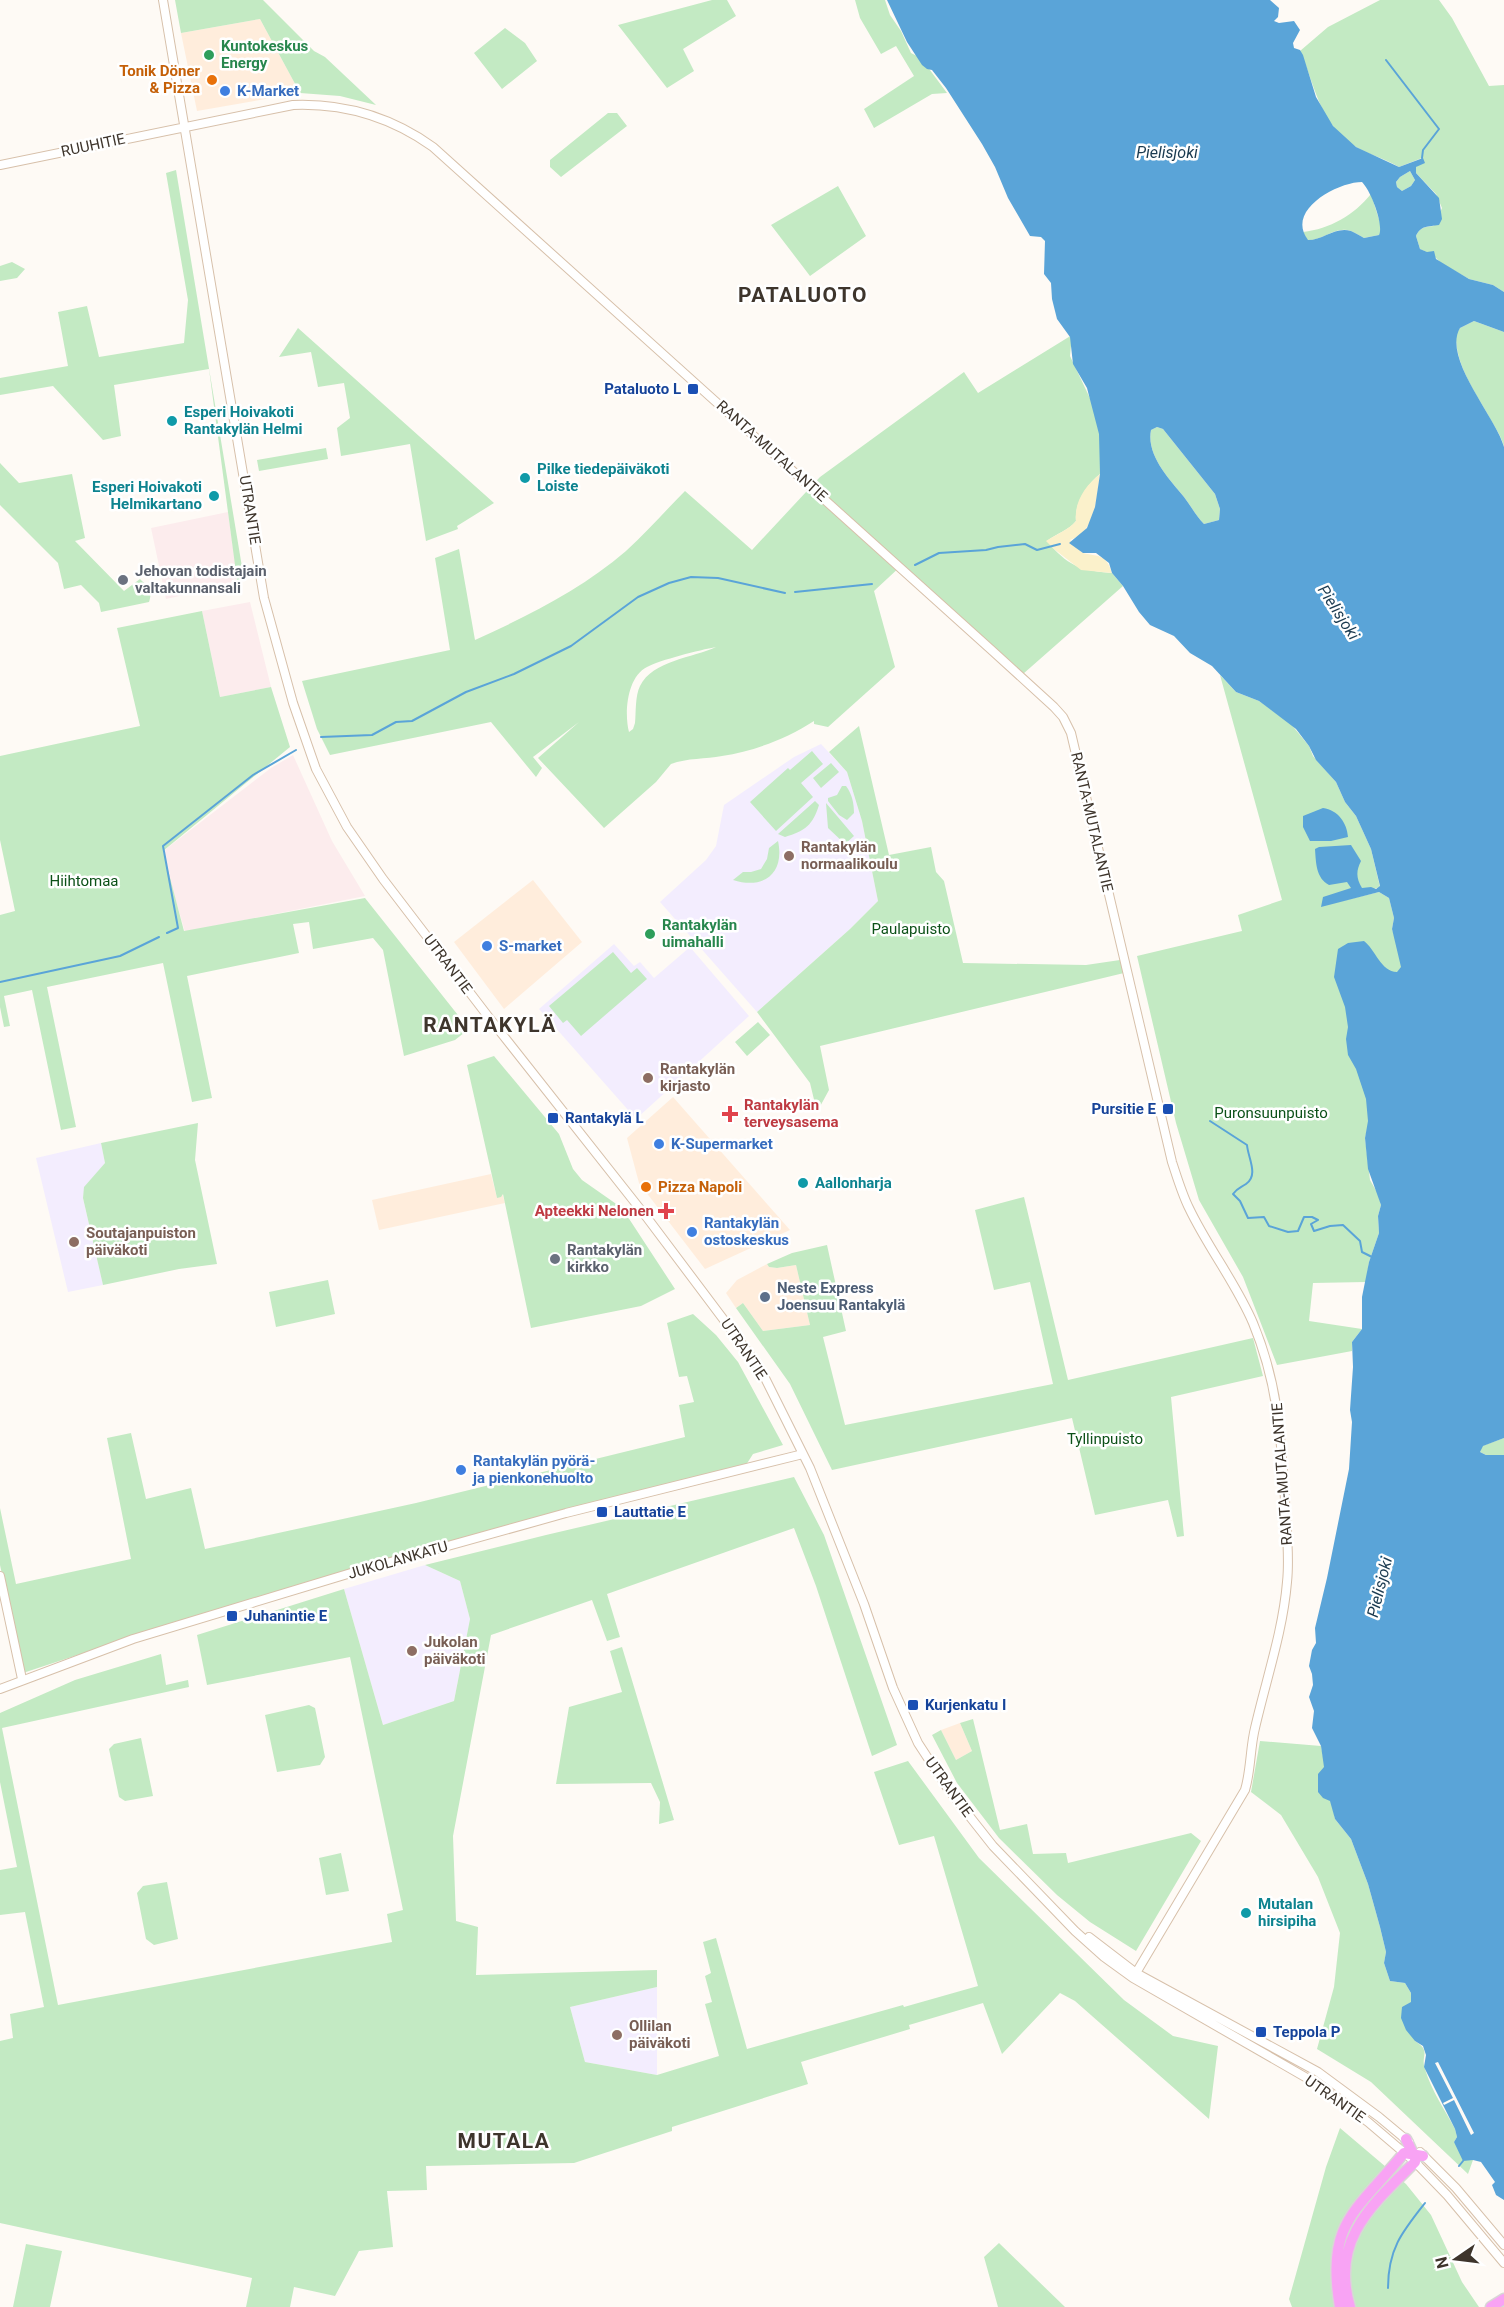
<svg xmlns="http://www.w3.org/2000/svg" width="1504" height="2307" font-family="Roboto,sans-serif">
	<rect width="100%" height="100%" fill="#fefaf5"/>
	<path fill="#ffeddc" d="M260,19L300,93L197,111L181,33Z
		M533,880L582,942L504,1009L454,942Z
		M673,1097L790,1230L705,1269L639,1183L627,1138Z
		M491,1174L497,1198L502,1193L505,1203L379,1230L372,1200Z
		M767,1264L769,1267L777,1268L796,1265L810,1325L763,1331L743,1303L736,1308L726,1293L737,1280Z
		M960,1723L972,1751L956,1760L941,1730Z"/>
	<path fill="#fceced" d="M228,512L238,583L166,599L151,528Z
		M250,602L271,687L220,697L202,611Z
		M293,755L332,841L365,896L185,932L162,852L271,768Z"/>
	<path fill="#f3edfe" d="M821,744L847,772L862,821L878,901L850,929L757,1012L660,902L706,860L716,846L724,805L794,757Z
		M614,944L634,966L640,962L654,978L690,947L749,1016L636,1119L539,1009Z
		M101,1143L105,1163L85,1187L83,1198L103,1285L68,1292L36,1158Z
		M425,1565L460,1581L470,1619L454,1701L383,1725L344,1589Z
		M657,1987V2075L585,2062L570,2007Z"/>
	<path fill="#c3eac3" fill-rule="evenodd" d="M175,0H263L314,51L325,57L376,105L340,96L300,93L260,19L181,33Z
		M712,0H727L736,16L683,49L694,71L667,88L618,25Z
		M855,0H885L890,15L901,31L911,53L921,58L947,93L932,94L874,128L864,109L914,76L896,46L881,54L860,18Z
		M1380,0H1439L1452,18L1489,86L1504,85V292L1493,285L1469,279L1441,263L1434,256L1420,249L1416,236C1420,227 1425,227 1434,226L1442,208L1436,194L1416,173V167L1422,158L1399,167C1386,159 1370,155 1356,147C1319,124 1316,87 1300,51L1328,27Z
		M505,28L525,43L537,61L502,89L474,53Z
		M608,113H617L627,126L561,177L550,167V160Z
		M176,170L244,579L237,580L209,369L114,385L121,436L103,440L53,386L0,395V378L68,366L58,312L87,306L99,357L184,343L188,300L166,173Z
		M1410,171L1415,180L1411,186L1402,191L1397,187L1396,182L1400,177Z
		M838,186L866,236L810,276L771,225Z
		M1371,194L1382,229L1379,235L1364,238C1360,236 1356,233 1351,231C1336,225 1323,241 1307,240L1303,232C1330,229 1354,215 1371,194Z
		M12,262L25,269L17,278L0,281V266Z
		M1474,321L1504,332V447C1501,434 1493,425 1487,413C1473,389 1455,363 1456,334L1460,328Z
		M298,328L494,503L457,526L458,529L426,541L410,444L341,456L337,428L350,418L344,383L318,387L311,352L279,357Z
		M1072,335L1070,356L1096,411L1102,437L1100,474C1087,484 1074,504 1076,521C1068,531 1057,533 1047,541C1067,565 1080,571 1112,573L1123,586L1023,674L902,565L874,591L895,667L828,727L814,724V721C786,739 754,751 722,756C706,759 687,758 671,764L656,782L604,828L538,758L579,722L533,757L542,768L536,777L491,722L330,755L317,729L302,681L450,650L435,558L459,549L475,640C528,616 582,589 626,551C647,532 665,511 685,491L752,550L820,477L964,372L978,393ZM716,647C693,658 653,660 640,686C635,696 636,712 635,723L633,729L629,732C624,713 627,677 647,667C660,660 700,650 716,647Z
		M1157,427L1163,429L1215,494L1220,509L1219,520L1204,524C1196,516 1191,506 1184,497C1169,479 1146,455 1151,430Z
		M326,448L328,459L259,471L257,460Z
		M0,463L19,483L72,474L85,538L75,541L124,591L140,579C148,587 153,590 149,602L101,612L99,603L81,585L64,589L58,563L0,505Z
		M202,611L220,697L271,687L290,747L163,851L184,931L365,898L469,1029L455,1040L404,1056L383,950L373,938L313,949L309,922L293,924L299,953L187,976L212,1098L192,1102L163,963L47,987L76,1127L61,1130L32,990L4,996L10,1026L4,1027L0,1007V915L15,911L0,840V756L140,726L117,628Z
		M1220,675L1236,692L1259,701L1291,724L1309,746L1313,756L1336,782L1345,802L1356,816L1371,849L1380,887L1321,906L1379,892L1389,898L1394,918L1392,929L1406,971L1365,1138L1370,1180L1378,1194L1381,1205L1378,1216L1379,1233L1369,1262L1366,1282L1313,1283L1309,1321L1362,1329L1352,1342V1351L1277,1365L1243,1277L1199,1200L1176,1123L1137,956L1242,931L1238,915L1282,900Z
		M859,726L889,855L931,847L936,872L944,881L963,963L1086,965L1120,960L1124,973L820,1046L829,1090L817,1112L810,1083L757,1012L850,929L878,901L862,821L847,772L829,752Z
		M812,751L823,764L801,783L813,797L776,831L750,802L788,768L790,770Z
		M831,763L839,772L821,788L813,778Z
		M842,786H846C852,794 854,803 854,813L847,820L839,815L828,801V798L837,795Z
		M815,801L819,805C813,825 805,831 785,837L778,834Z
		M826,803L854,836L845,844L828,828Z
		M778,841C785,873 764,890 733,880L743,872H751L761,869L767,859L769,848Z
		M613,952L631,973L637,968L647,979L581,1036L567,1020L563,1023L549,1006Z
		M758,1022L770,1035L747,1056L735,1042Z
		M494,1056L559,1134L573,1169L582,1180L622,1208L675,1289L641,1306L531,1328L503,1194L501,1197L497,1198L467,1065Z
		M198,1123L195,1160L217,1264L179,1269L103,1285L83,1198L84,1187L105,1163L101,1143Z
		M1024,1197L1068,1380L1253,1338L1263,1376L1171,1397L1184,1536L1177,1537L1168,1500L1095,1515L1072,1418L832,1470L790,1384L736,1308L743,1303L763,1331L810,1325L796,1265L777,1268L769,1267L767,1264L792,1253L827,1245L846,1331L823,1337L845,1425L1053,1384L1030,1282L994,1290L975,1210Z
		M328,1280L335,1314L276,1327L269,1292Z
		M693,1314L716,1335L738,1362L783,1445L753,1454L746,1465L174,1623L23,1673L0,1565V1508L16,1584L131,1559L107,1438L131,1433L146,1499L191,1488L205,1549L416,1503L685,1437L679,1405L694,1402L687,1376L679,1377L667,1323Z
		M1504,1438V1455H1486L1480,1452L1482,1446Z
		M794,1477L824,1535L897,1745L872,1756L816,1586L794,1528L607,1594L620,1637L607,1641L592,1600L491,1635L453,1836L456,1921L478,1927L476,1975L657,1970V1987L570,2007L585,2062L657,2075L719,2056L705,2004L712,2002L705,1976L711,1973L703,1942L716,1938L747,2049L903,2005L904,2007L978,1986L934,1836L899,1845L874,1772L908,1761L979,1858L1124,2000L1173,2036L1218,2046L1209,2119L1075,2001L1060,1993L1002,2054L983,2003L909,2025L910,2029L801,2062L808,2084L672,2127V2131L574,2163L426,2166L427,2190L387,2191L393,2247L359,2251L335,2296L294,2287L290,2307H246L252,2278L0,2223V2041L13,2038L10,2014L44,2007L25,1912L0,1915V1870L17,1867L0,1782V1713L75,1680L161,1654L166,1685L188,1680L189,1687L2,1728L58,2005L392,1942L387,1914L403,1910L350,1657L207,1685L197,1635L344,1589L383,1725L454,1701L470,1619L460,1581L425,1565L546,1535Z
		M622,1647L674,1820L659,1824L660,1802L651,1783L556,1784L569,1707L622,1692L610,1651Z
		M309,1705L315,1708L325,1757L320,1765L277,1772L265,1715Z
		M973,1719L1000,1830L1027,1824L1033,1854L1066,1853L1068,1863L1191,1833L1201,1841L1136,1951L1090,1922L1057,1895L999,1838L957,1783L932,1735L941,1730L956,1760L972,1751L960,1723Z
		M141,1738L153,1796L125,1801L119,1797L109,1749L114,1744Z
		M1260,1741L1321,1746L1335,1819L1351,1839L1368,1884L1380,1927L1386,1952L1384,1963L1390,1981L1405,1983L1411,1993L1415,2041C1432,2052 1420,2055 1425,2069C1431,2090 1445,2110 1455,2129L1457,2137L1454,2142L1473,2160L1468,2174L1371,2082L1317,2049L1334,1987L1340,1933L1318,1877L1281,1815L1251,1792Z
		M341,1853L349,1891L326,1895L319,1858Z
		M167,1882L178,1939L154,1945L146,1939L137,1893L143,1886Z
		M1340,2128L1406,2184L1431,2215L1462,2282L1479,2307H1292L1289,2299L1326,2167Z
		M999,2243L1065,2307H998L984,2257Z
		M26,2244L62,2251L50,2307H13Z"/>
	<path fill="#fbf1cb" d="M1100,474C1096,498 1097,531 1070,540L1083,553C1100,557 1106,554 1112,573L1081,570L1054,549L1046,541C1057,534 1068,530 1076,521C1074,502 1085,486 1100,474Z"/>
	<path fill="#5aa4d8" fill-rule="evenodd" d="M887,0H1270L1279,8L1278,17L1274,21L1279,23L1294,21L1300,30L1293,43L1294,48L1300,50L1303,55L1316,97L1333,126L1356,147L1399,167L1423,158L1425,163L1416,167V173L1439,198L1442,219L1439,225C1428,227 1421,225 1416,236L1420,249L1427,252L1434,251L1436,259L1469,279L1493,285L1504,292V332L1474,321L1460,328C1442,358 1496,417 1504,447V1438L1483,1446L1480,1452L1486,1455H1504V2200L1496,2195L1492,2185L1495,2182L1481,2162L1473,2160L1463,2161L1454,2142L1457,2137L1455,2129L1424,2067L1426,2055L1423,2046L1415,2041L1406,2030L1401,2018L1402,2007L1411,2002V1993L1405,1983L1390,1981L1384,1963L1386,1952L1380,1927L1368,1884L1351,1839L1335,1819L1330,1801L1323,1798L1318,1792V1774L1324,1767L1321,1746L1312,1728L1314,1711L1309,1697L1313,1685L1312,1674L1309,1666L1312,1650L1316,1643L1315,1628L1327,1578L1349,1469L1352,1422L1350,1410L1353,1367L1352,1342L1362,1329V1297L1369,1262L1379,1233L1378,1216L1381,1205L1368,1169L1365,1138L1368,1121L1366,1099L1356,1069L1348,1055L1346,1039L1348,1027L1345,1007L1334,977L1338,949L1348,943L1364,941C1375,949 1381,972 1397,972L1401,967L1392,929L1394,918L1389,898L1379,892L1321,907L1323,897L1351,888L1347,882L1329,885C1316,878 1316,863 1315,849L1319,847L1351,845L1361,861C1356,871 1356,878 1362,888L1371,887L1376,889L1380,886L1371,849L1356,816L1345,802L1336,782L1316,760L1309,746L1296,729L1259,701L1236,692L1212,666L1190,653L1174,636L1150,625L1139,612L1123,586L1112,573L1109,563L1096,553H1083L1069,543L1087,528L1095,507L1100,474L1099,434L1087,388L1073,364L1070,337L1057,319L1052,299L1051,283L1044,274L1045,241L1041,237L1030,236L1008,198L995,167L982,144L946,88L932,70L927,69L922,65L907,42ZM1410,171L1415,180L1411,186L1402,191L1397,187L1396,182L1400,177ZM1362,182C1371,191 1384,225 1379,235L1364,238C1360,236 1356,233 1351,231C1336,226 1323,240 1308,240C1285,210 1338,182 1362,182ZM1157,427L1163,429L1215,494L1220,509L1219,520L1204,524C1196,516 1191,506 1184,497C1169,479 1146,455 1151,430Z
		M1323,808C1338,810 1347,823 1348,837L1331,841H1310L1303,827V816Z"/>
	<path fill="#fefaf5" d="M1438,2062L1474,2133L1471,2135L1454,2100L1444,2105L1443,2103L1453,2098L1435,2063Z"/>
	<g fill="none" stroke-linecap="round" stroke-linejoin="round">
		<path stroke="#5aa4d8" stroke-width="2" d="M1386,60L1439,129L1423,150L1422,158
			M915,565L939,553L986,550L998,547L1025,544L1037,550L1060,544
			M795,592L872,584
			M321,737L372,735L396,722L412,721L466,692L514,674L571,646L638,597L669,583L691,577L718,578L785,593
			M167,933L178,928L163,846L253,775L296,750
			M0,982L120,956L159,937
			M1210,1121L1247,1145C1248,1158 1259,1175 1246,1184C1240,1188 1237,1188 1233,1194L1240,1201L1248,1218L1264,1217L1269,1226L1288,1232L1298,1231L1304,1217H1312L1318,1220L1311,1224L1314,1231L1330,1226L1343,1225L1360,1241L1362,1252L1372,1257
			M1459,2166L1463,2161
			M1388,2288C1388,2249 1402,2232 1425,2203"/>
		<defs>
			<path id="secondary" d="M163,0L264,598L293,703L316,769L347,827L383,879L487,1015L648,1219L760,1368L810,1468L864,1604L893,1688L918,1743L948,1789L993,1846L1075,1931L1104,1957L1133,1978L1312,2081L1368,2122L1415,2162L1447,2195L1504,2263
				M0,165L293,105C345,103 391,117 433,147C641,332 848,519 1054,707L1063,717L1071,733L1172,1162C1177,1177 1182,1194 1189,1208C1208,1248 1236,1283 1253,1323C1278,1383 1281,1437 1285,1500C1286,1527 1290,1555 1287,1582C1283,1631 1266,1680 1255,1728C1250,1748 1251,1770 1245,1790L1136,1973
				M0,1576L22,1679
				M0,1689L133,1639L351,1573L566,1513L803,1454
				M1089,1937L1136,1973L1318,2072L1379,2117L1409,2142
				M1420,2152L1456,2188L1504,2245"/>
			<path id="highway" d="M1340,2307C1325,2222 1357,2211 1404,2153L1423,2156
				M1350,2307C1330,2240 1372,2205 1415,2162V2158L1406,2139
				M1491,2307L1504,2299"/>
		</defs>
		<use href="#secondary" stroke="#d7c0aa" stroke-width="10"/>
		<use href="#highway" stroke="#d8d7d5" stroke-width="13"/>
		<use href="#secondary" stroke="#fff" stroke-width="8"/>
		<use href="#highway" stroke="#f8a3f4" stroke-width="10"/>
	</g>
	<g fill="#2e9e5b" stroke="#fff" stroke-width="2">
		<circle cx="209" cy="55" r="6"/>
		<circle cx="650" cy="934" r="6"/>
	</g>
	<g fill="#e8710a" stroke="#fff" stroke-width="2">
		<circle cx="212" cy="80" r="6"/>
		<circle cx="646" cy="1187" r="6"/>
	</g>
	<g fill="#3f7fe0" stroke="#fff" stroke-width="2">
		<circle cx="225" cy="91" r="6"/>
		<circle cx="487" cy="946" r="6"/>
		<circle cx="659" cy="1144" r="6"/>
		<circle cx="692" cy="1232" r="6"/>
		<circle cx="461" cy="1470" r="6"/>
	</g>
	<g fill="#1a4fb4" stroke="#fff" stroke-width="2">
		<rect x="687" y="383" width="12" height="12" rx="3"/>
		<rect x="1162" y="1103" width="12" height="12" rx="3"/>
		<rect x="547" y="1112" width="12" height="12" rx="3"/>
		<rect x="596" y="1506" width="12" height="12" rx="3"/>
		<rect x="226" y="1610" width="12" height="12" rx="3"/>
		<rect x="907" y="1699" width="12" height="12" rx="3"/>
		<rect x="1255" y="2026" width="12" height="12" rx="3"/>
	</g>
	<g fill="#0f9aa8" stroke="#fff" stroke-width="2">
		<circle cx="172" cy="421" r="6"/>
		<circle cx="525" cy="478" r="6"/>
		<circle cx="214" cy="496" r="6"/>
		<circle cx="803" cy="1183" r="6"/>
		<circle cx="1246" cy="1913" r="6"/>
	</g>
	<g fill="#6b7280" stroke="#fff" stroke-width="2">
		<circle cx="123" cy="580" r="6"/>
		<circle cx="555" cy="1259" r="6"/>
	</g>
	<g fill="#8d6e63" stroke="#fff" stroke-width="2">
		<circle cx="789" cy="856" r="6"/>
		<circle cx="648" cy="1078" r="6"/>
		<circle cx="74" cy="1242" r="6"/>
		<circle cx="412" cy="1651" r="6"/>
		<circle cx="617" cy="2035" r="6"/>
	</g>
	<g fill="#e0444e" stroke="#fff" stroke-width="2">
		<path d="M727 1105h6v6h6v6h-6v6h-6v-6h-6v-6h6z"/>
		<path d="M663 1202h6v6h6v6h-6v6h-6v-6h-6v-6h6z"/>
	</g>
	<circle fill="#5c6f8a" stroke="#fff" stroke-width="2" cx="765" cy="1297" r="6"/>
	<g text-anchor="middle" stroke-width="5" stroke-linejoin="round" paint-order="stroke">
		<g font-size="15" font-weight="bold" fill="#27864d" stroke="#fff" text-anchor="start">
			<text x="221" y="51">Kuntokeskus<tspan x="221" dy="17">Energy</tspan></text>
			<text x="662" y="930">Rantakylän<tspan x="662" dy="17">uimahalli</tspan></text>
		</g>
		<g font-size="15" font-weight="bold" fill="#c56008" stroke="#fff" text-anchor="end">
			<text x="200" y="76">Tonik Döner<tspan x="200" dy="17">&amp; Pizza</tspan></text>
			<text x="658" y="1192" text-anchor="start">Pizza Napoli</text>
		</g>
		<g font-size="15" font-weight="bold" fill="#366cbe" stroke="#fff" text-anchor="start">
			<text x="237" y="96">K-Market</text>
			<text x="499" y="951">S-market</text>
			<text x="671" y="1149">K-Supermarket</text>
			<text x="704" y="1228">Rantakylän<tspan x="704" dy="17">ostoskeskus</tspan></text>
			<text x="473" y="1466">Rantakylän pyörä-<tspan x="473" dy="17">ja pienkonehuolto</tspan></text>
		</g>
		<g font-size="15" fill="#3e352c" stroke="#fff">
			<text transform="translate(93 145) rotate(-12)" y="5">RUUHITIE</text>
			<text transform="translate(772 451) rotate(42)" y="5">RANTA-MUTALANTIE</text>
			<text transform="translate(250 510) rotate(81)" y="5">UTRANTIE</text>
			<text transform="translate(1092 822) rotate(77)" y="5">RANTA-MUTALANTIE</text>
			<text transform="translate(448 964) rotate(53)" y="5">UTRANTIE</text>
			<text transform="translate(744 1349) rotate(56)" y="5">UTRANTIE</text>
			<text transform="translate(1282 1474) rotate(-94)" y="5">RANTA-MUTALANTIE</text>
			<text transform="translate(398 1560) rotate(-16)" y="5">JUKOLANKATU</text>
			<text transform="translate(949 1787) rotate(54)" y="5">UTRANTIE</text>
			<text transform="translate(1335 2099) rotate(35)" y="5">UTRANTIE</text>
		</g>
		<g font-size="15" font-weight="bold" fill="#164399" stroke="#fff" text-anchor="start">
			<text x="681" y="394" text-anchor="end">Pataluoto L</text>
			<text x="1156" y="1114" text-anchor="end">Pursitie E</text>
			<text x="565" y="1123">Rantakylä L</text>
			<text x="614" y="1517">Lauttatie E</text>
			<text x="244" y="1621">Juhanintie E</text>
			<text x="925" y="1710">Kurjenkatu I</text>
			<text x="1273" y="2037">Teppola P</text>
		</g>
		<g font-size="15" font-weight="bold" fill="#0d838f" stroke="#fff" text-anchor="start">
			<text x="184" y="417">Esperi Hoivakoti<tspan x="184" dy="17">Rantakylän Helmi</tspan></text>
			<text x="537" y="474">Pilke tiedepäiväkoti<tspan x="537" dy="17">Loiste</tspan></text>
			<text x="202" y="492" text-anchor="end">Esperi Hoivakoti<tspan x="202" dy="17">Helmikartano</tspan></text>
			<text x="815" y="1188">Aallonharja</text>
			<text x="1258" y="1909">Mutalan<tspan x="1258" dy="17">hirsipiha</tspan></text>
		</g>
		<g font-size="15" font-weight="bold" fill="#5b616d" stroke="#fff" text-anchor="start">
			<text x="135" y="576">Jehovan todistajain<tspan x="135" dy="17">valtakunnansali</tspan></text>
			<text x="567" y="1255">Rantakylän<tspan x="567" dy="17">kirkko</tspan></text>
		</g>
		<g font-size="15" font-weight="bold" fill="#785e54" stroke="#fff" text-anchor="start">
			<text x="801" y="852">Rantakylän<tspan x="801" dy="17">normaalikoulu</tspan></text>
			<text x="660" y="1074">Rantakylän<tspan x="660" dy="17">kirjasto</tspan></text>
			<text x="86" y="1238">Soutajanpuiston<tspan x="86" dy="17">päiväkoti</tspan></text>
			<text x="424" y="1647">Jukolan<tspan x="424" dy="17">päiväkoti</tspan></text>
			<text x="629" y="2031">Ollilan<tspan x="629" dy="17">päiväkoti</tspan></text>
		</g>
		<g font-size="15" fill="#0c5118" stroke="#fff">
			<text x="84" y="886">Hiihtomaa</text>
			<text x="911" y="934">Paulapuisto</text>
			<text x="1271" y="1118">Puronsuunpuisto</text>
			<text x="1105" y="1444">Tyllinpuisto</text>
		</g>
		<g font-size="15" font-weight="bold" fill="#be3a42" stroke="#fff" text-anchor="start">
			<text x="744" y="1110">Rantakylän<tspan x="744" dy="17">terveysasema</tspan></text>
			<text x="654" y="1216" text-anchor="end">Apteekki Nelonen</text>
		</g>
		<g font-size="15" font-weight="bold" fill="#4e5e75" stroke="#fff" text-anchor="start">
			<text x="777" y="1293">Neste Express<tspan x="777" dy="17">Joensuu Rantakylä</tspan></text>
		</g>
		<g font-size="16" font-style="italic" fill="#1a3a50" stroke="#fff">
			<text x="1167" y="158">Pielisjoki</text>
			<text transform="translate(1339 612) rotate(57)" y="6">Pielisjoki</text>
			<text transform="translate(1379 1587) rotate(-76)" y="6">Pielisjoki</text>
		</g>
		<g font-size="21" font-weight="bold" letter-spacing="1.5" fill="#3e352c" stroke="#fff">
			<text x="803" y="302">PATALUOTO</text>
			<text x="490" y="1032">RANTAKYLÄ</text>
			<text x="504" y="2148">MUTALA</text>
		</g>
	</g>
	<g transform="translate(1456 2259) rotate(256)" stroke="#ffffff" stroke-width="4.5" paint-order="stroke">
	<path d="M0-4.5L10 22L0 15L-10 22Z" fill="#3e352c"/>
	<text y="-9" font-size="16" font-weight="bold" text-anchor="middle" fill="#3e352c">N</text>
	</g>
</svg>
